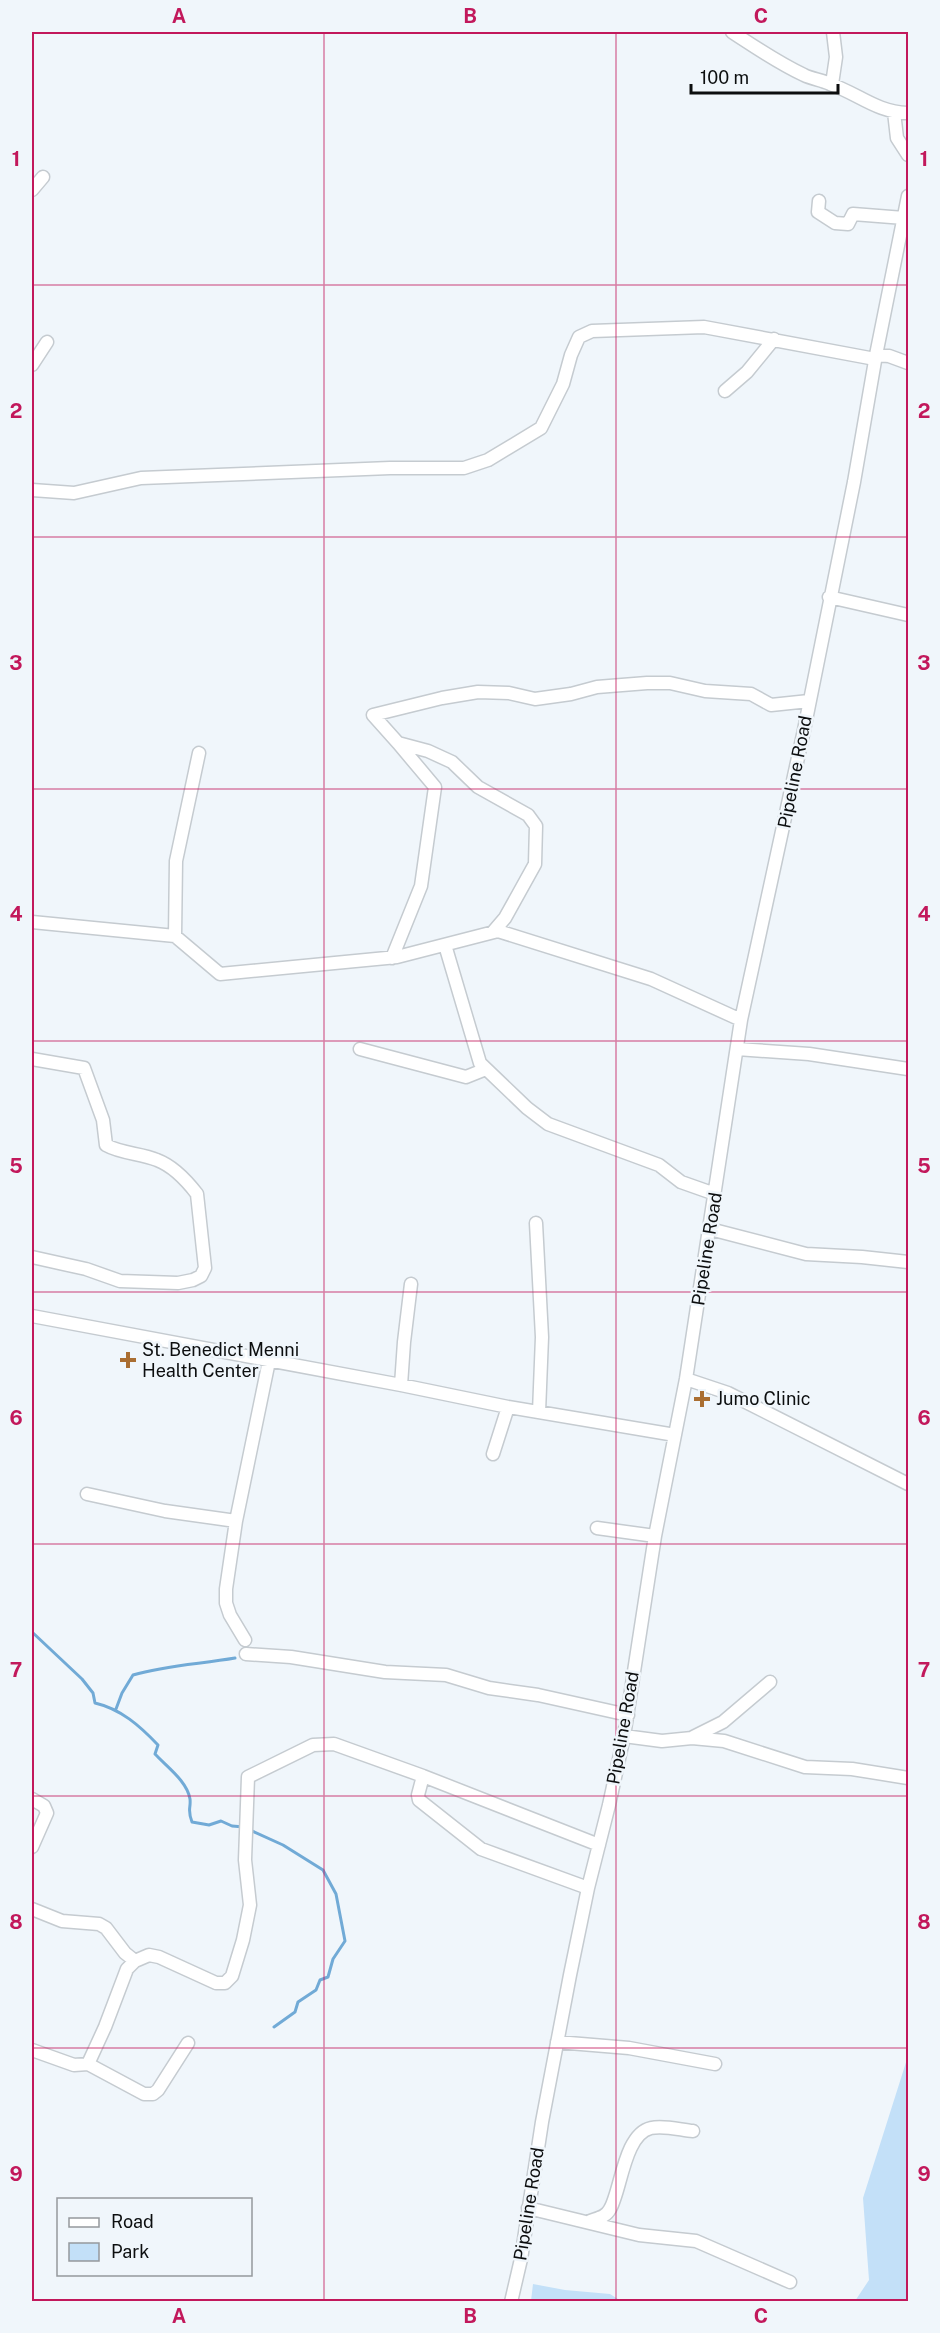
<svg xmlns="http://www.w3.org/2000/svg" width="940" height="2333" font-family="'Public Sans',sans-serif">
	<rect width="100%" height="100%" fill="#f0f6fb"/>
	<path fill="#c3e0f8" d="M908,2056V2301H855L869,2280L863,2198Z
		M533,2284L565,2290L610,2294L621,2301H531Z"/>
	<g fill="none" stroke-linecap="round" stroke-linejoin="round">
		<path stroke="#71aad6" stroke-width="3" d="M32,1632L82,1679L93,1693L95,1703C121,1709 140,1726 158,1745L155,1754C167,1767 187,1781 190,1799C191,1809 187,1809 192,1822L209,1825L221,1821L232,1826L244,1827
			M116,1709L122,1693L133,1675C166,1665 201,1664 235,1658
			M250,1830L283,1845L323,1870L336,1894L345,1941L333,1959L328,1977L320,1980L316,1990L298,2002L295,2012L274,2027"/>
		<defs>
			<path id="minor" d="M732,32C755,47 778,63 804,75C812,79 822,80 830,84C859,94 876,112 908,113
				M832,84L836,57L833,32
				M894,112L897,138L908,155
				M32,190L43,177
				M819,201L818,212L835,223L848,224L853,214L904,218
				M876,355L889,356L908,363
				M32,365L47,342
				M725,391L747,372L774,339
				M32,490L74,493L141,478L390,468H464L488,460L541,428L563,384L571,355L579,337L592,331L704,327L875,359
				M829,597L908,615
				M32,922L175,936L220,974L397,957L498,931L651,979L741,1020
				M493,932L505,918L535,864L536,826L528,815L478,787L452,762L428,751L398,743L373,715L442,698L478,692L509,693L535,699L571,694L597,687L647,683H670L705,691L751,694L771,705L809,701
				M175,936L176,861L199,753
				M445,945L480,1063L527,1108L548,1124L659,1165L681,1182L715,1194
				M392,958L421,886L435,787L398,743
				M360,1049L466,1077L486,1069
				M737,1049L809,1054L908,1069
				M32,1059L84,1068L103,1120L106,1145C122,1154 141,1153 157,1160C173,1166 187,1181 197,1194L205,1268L201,1276L193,1280L178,1283L120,1281L86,1269L32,1257
				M536,1223L542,1337L539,1412
				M710,1229L806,1254L862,1257L908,1262
				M32,1316L401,1385L508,1407L675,1435
				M686,1379L728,1393L908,1484
				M401,1385L404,1342L411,1284
				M493,1454L508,1407
				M87,1494L165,1511L236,1521
				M597,1528L655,1536
				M245,1640L230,1615L226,1603V1589L236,1521L269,1361
				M246,1654L291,1657L385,1672L446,1675L489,1688L538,1695L628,1715
				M624,1736L662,1741L692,1738L724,1741L805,1767L852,1769L908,1778
				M693,1737L723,1722L770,1682
				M423,1776L418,1795L419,1800L481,1849L588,1888
				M32,1799L44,1806L47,1813L32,1847
				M32,1909L62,1921L99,1924L106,1928L125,1953L135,1961
				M557,2042L629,2048L715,2064
				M32,2050L74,2065L88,2064L105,2027L127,1969L135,1961L149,1955L159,1957L216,1983H225L232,1976L243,1940L250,1905L245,1860L248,1777L313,1745L334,1744L423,1776L599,1845
				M88,2064L144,2094H153L158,2090L188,2043
				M528,2208L639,2235L696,2241L790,2282
				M590,2221C598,2218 606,2217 610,2209C621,2191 624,2134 651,2128C664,2125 681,2130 693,2131
				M511,2302L521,2259L542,2122L570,1975L588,1888L609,1805L624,1736L655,1536L686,1379L741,1020L804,730L854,482L876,355L908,196"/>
		</defs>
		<use href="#minor" stroke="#c5cbd0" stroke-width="15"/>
		<use href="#minor" stroke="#fff" stroke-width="12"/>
	</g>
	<path fill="none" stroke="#c2185b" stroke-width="1.5" stroke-opacity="0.55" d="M324,32V2302M616,32V2302M32,285H908M32,537H908M32,789H908M32,1041H908M32,1292H908M32,1544H908M32,1796H908M32,2048H908"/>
	<g fill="#aa6e31" stroke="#f0f6fb" stroke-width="2">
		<path d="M125 1351h6v6h6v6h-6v6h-6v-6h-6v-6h6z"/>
		<path d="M699 1390h6v6h6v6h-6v6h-6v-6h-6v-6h6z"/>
	</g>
	<g text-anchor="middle" stroke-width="5" stroke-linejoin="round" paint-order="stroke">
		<g font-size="18" fill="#0c0e0f" stroke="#f0f6fb">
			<text transform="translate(795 772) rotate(-79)" y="6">Pipeline Road</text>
			<text transform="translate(707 1249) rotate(-81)" y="6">Pipeline Road</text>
			<text transform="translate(623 1728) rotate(-80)" y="6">Pipeline Road</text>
			<text transform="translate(529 2204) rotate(-81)" y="6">Pipeline Road</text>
		</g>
		<g font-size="18" fill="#0c0e0f" stroke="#f0f6fb" text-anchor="start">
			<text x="142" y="1356">St. Benedict Menni<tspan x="142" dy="21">Health Center</tspan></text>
			<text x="716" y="1405">Jumo Clinic</text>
		</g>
	</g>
	<rect width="940" height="2333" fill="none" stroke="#f0f6fb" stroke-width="66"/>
	<rect x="57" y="2198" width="195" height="78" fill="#f0f6fb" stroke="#95999d" stroke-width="1.5"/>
	<rect x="69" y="2218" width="30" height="9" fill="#ffffff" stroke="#95999d" stroke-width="1.5"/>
	<text x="111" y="2228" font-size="18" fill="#0c0e0f">Road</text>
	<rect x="69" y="2243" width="30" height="18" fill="#c3e0f8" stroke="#95999d" stroke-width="1.5"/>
	<text x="111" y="2258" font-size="18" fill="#0c0e0f">Park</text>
	<path d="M691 84v9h147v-9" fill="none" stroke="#0c0e0f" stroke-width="3"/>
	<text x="700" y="84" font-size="18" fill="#0c0e0f" stroke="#f0f6fb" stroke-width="4.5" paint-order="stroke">100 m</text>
	<rect x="33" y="33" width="874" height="2267" fill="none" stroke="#c2185b" stroke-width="2"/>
	<g font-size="20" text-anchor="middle" font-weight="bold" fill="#c2185b">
		<text x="179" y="23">A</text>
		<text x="470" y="23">B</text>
		<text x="761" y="23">C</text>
		<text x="16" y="166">1</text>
		<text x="924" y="166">1</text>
		<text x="16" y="418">2</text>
		<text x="924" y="418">2</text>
		<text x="16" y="670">3</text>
		<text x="924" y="670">3</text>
		<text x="16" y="921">4</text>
		<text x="924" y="921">4</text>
		<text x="16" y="1173">5</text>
		<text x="924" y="1173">5</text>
		<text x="16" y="1425">6</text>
		<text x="924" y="1425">6</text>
		<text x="16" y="1677">7</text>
		<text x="924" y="1677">7</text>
		<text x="16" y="1929">8</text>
		<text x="924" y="1929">8</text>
		<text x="16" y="2181">9</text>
		<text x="924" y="2181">9</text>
		<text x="179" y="2323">A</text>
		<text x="470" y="2323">B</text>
		<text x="761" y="2323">C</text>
	</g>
</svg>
